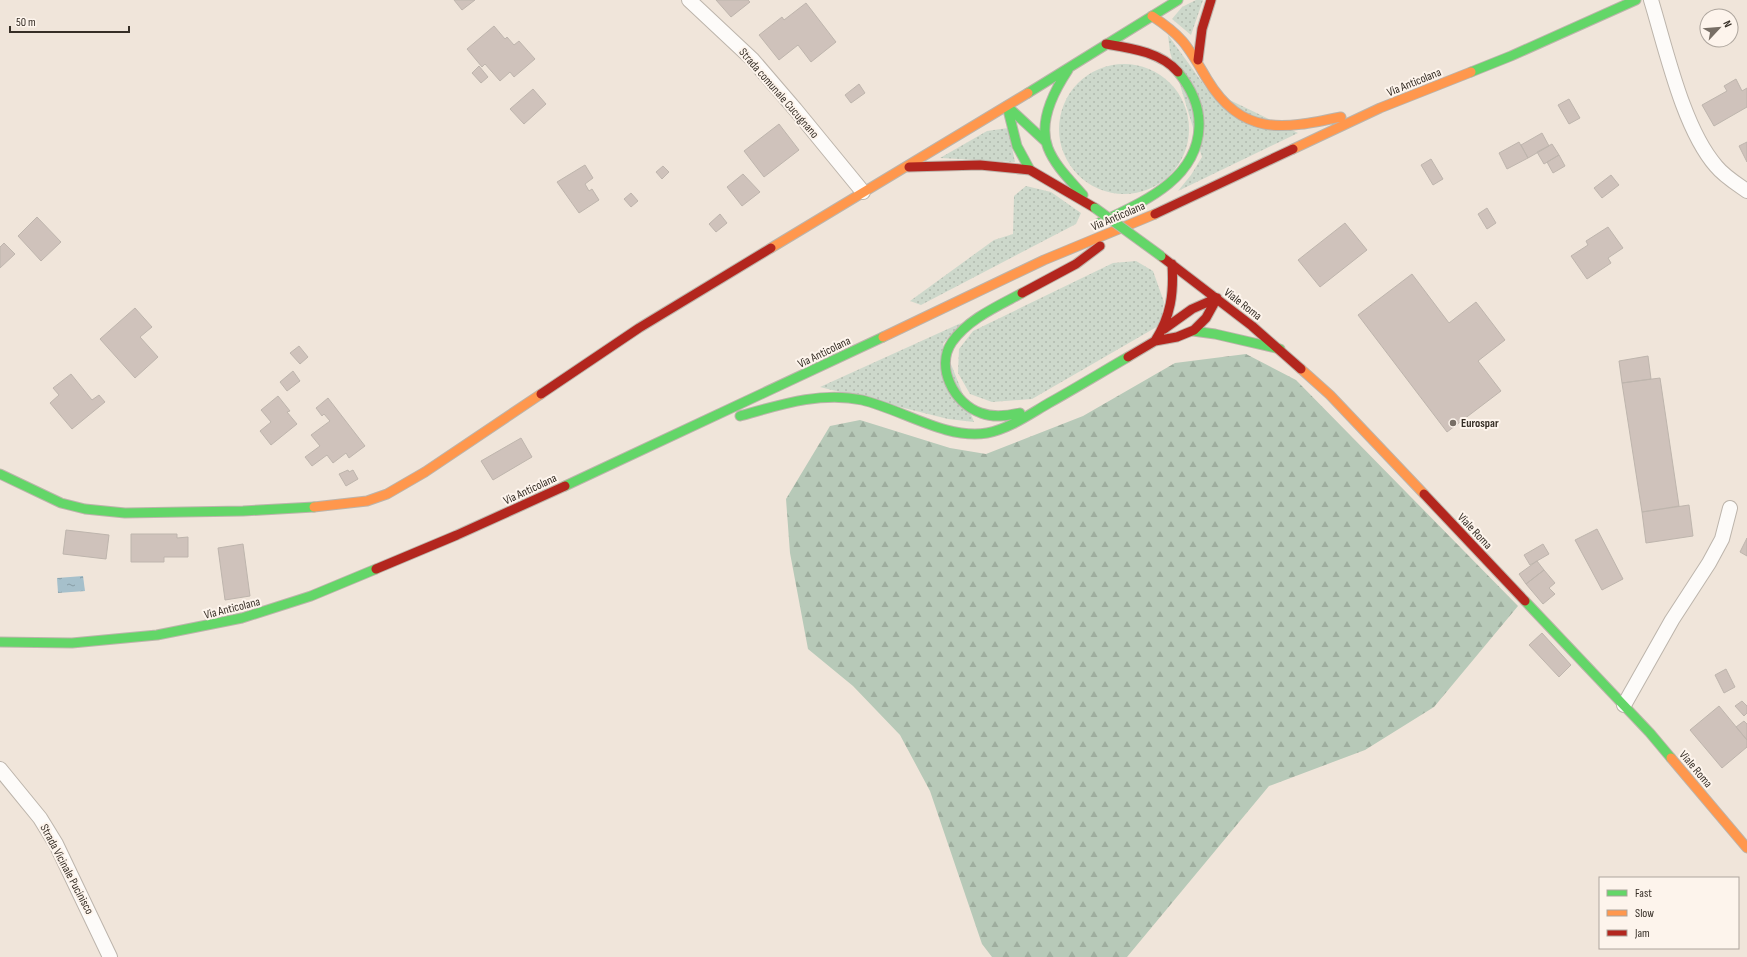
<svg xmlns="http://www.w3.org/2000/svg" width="1747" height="957" font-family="'Sofia Sans Condensed',sans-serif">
	<defs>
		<pattern id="green-dots" width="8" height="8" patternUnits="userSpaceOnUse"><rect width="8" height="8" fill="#cdd8cb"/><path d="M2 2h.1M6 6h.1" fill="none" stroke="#b1baae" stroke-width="1.8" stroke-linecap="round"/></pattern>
		<pattern id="forest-firs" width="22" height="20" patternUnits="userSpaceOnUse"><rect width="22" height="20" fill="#b7c9b8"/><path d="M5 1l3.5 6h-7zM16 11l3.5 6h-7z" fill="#9ead9e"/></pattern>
		<pattern id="water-ripples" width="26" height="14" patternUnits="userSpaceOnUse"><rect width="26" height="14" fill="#a6c0cb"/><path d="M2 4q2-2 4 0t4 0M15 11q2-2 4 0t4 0" fill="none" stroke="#889ca5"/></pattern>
	</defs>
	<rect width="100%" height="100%" fill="#f0e5da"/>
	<path fill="url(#green-dots)" d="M1196,0H1203L1191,35L1172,19L1182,7Z
		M1168,35L1207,89L1298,133L1178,191L1191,175L1202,157L1170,52Z
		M1059 129a65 65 0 1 1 130 0a65 65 0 1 1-130 0Z
		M1008,128L1015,162L940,158L987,131Z
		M1026,186L1051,192L1081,213L1076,224L921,305L910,301L994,240L1013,234L1014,196Z
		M1136,261L1153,271L1164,302L1160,325L1032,399L992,402L970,394L958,373L959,349L973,331L1113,263Z
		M961,323L943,344L974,422L948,419L820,387Z"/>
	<path fill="url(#forest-firs)" d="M1246,354L1296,380L1518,606L1434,707L1365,750L1269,786L1127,957H992L982,944L930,791L900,735L853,686L808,649L790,553L786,499L830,426L860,420L950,448L986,454L1083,416L1175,363Z"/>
	<path fill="url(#water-ripples)" d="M83,576L85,591L58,593L57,578Z"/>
	<path fill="#cfc2bb" stroke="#beb5ad" d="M454,0H475L462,10Z
		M716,0H748L750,2L731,17Z
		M806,3L836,42L811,62L798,45L779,60L759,35L782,17L784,20Z
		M494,26L505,39L507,37L514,45L519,41L535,59L514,77L510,72L500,81L485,64L482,67L467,49Z
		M479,66L488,77L481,83L472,73Z
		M1736,79L1742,91L1747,88V107L1714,126L1702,105L1727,91L1724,86Z
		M859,84L865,93L851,103L845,95Z
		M533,89L546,104L524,124L510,109Z
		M1569,99L1580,118L1569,124L1558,105Z
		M779,124L799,150L764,177L744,151Z
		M1542,133L1549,146L1528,158L1521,145Z
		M1519,142L1528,158L1507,169L1499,153Z
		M1747,142V162L1739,146Z
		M1552,144L1559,155L1544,164L1537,152Z
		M1559,155L1565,166L1553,173L1547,162Z
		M1431,159L1443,179L1433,185L1421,165Z
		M585,165L593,178L585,184L589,191L592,189L599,200L579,213L557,182Z
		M663,166L669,172L662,179L656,172Z
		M743,174L760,192L742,206L727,187Z
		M1611,175L1619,185L1602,198L1594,188Z
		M631,193L638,201L631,207L624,199Z
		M1487,208L1496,223L1487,229L1478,214Z
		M720,214L727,223L716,232L709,224Z
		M37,217L61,242L41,261L18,236Z
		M1345,223L1367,250L1320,287L1298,260Z
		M1608,227L1623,248L1608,258L1611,263L1587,279L1571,256L1588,245L1586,241Z
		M4,243L15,254L0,268V247Z
		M1412,274L1449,323L1476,302L1505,340L1478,361L1501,391L1447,432L1358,315Z
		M135,308L152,327L140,337L158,357L135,378L100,339Z
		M299,346L308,357L300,364L290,353Z
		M1648,356L1651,379L1622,383L1619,361Z
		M293,371L300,381L287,391L280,382Z
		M71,374L92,400L99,395L105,402L72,429L50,403L59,395L53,388Z
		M1660,378L1679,506L1642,512L1622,383Z
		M278,396L290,411L287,412L297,424L271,445L260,431L271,422L261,410Z
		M328,398L365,446L349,458L346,453L333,463L327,455L312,466L305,457L320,446L311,435L330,421L324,414L322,416L316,408Z
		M521,438L532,457L493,480L481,461Z
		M348,470L349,472L353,470L358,479L346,486L339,474Z
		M1689,505L1693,536L1646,543L1642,512Z
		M1597,529L1623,579L1602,590L1575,540Z
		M66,530L109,535L106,559L63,554Z
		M131,534H177V538L188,537V557H164V562H131Z
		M1747,538V556L1740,552Z
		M243,544L250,596L225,600L218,548Z
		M1543,544L1549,554L1530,565L1524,555Z
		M1537,561L1544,570L1526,584L1519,574Z
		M1544,570L1555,583L1549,588L1555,594L1543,604L1526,584Z
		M1542,633L1571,665L1559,677L1529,645Z
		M1726,669L1735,687L1724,693L1715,675Z
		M1742,701L1747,706V713L1744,716L1735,706Z
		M1719,706L1747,740V747L1722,768L1690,730Z
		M1744,721L1747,724V740L1736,727Z"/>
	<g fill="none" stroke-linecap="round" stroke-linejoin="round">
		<defs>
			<path id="street" d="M689,0L752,59L795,109L863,192
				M1651,0C1666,49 1683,128 1716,166C1724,176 1737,184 1747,191
				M1624,705L1672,620L1709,563L1722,539L1730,508
				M0,769L40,818L56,844L110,957"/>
			<path id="fast" d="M1068,70C1054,91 1038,122 1048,148C1055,166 1071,181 1083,195
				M1471,72L1511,56L1636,0
				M1028,93L1178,0
				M1007,106L1017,146L1030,170
				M1007,106L1046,142
				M1099,223C1140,203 1197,181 1199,127C1200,107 1191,88 1178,72
				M1193,331L1215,334L1280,349
				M1020,413C1007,416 994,418 981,413C954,404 935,367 952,342C968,319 998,306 1022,293
				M740,416C779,405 821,391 862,400C901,409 946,440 987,433C1009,429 1030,414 1049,403C1076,388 1102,372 1128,357
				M0,474L61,503L85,509L125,513L243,511L314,507
				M565,486L883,337
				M1525,601L1650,733L1671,758
				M0,642L72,643L157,635L242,618L311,596L376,569"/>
			<path id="slow" d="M1152,16C1184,37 1188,47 1207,79C1242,137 1283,129 1341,117
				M1293,149L1380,108L1471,72
				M771,248L1028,93
				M883,337L1044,260L1155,214
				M1301,369L1330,395L1424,494
				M314,507L367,501L387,494L425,472L541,394
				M1671,758L1747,848"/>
			<path id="jam" d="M1106,44C1130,48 1161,52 1178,72
				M1198,60L1202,29L1211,0
				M909,167L980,165L1030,170L1095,208
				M1155,214L1293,149
				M1162,257L1252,326L1301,369
				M1022,293L1076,264L1100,246
				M1164,329L1192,309L1217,298
				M1155,341C1171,316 1174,293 1172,264
				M1128,357L1155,341L1177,337L1194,330L1206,318L1217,298
				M541,394L639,328L771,248
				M1424,494L1525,601
				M376,569L457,535L565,486"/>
		</defs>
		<use href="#street" stroke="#bcb4ab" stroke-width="16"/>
		<use href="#fast" stroke="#bcb4ab" stroke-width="11"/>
		<use href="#slow" stroke="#bcb4ab" stroke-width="11"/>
		<use href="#jam" stroke="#bcb4ab" stroke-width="11"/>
		<use href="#street" stroke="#fdfbf9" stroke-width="14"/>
		<use href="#fast" stroke="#63d668" stroke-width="9"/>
		<use href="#slow" stroke="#ff974d" stroke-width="9"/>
		<use href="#jam" stroke="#b3261e" stroke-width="9"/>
		<defs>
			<path id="fast-bridge" d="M1095,208L1161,256"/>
		</defs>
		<use href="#fast-bridge" stroke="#bcb4ab" stroke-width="11" stroke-linecap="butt"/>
		<use href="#fast-bridge" stroke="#63d668" stroke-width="9"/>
	</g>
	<circle fill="#776e65" stroke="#fdf4ec" stroke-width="1.5" cx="1453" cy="423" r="4"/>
	<g text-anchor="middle" stroke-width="4" stroke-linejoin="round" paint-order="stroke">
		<g font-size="12" fill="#362e26" stroke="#fdf4ec">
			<text transform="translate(1414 82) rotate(-22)" y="4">Via Anticolana</text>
			<text transform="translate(779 93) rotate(49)" y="4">Strada comunale Cucugnano</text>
			<text transform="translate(1118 216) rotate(-23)" y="4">Via Anticolana</text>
			<text transform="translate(1243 304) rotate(38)" y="4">Viale Roma</text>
			<text transform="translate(824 352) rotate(-26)" y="4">Via Anticolana</text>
			<text transform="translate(530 489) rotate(-25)" y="4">Via Anticolana</text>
			<text transform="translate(1475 531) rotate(47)" y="4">Viale Roma</text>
			<text transform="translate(232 608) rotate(-14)" y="4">Via Anticolana</text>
			<text transform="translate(1696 769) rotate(50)" y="4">Viale Roma</text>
			<text transform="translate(67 869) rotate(62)" y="4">Strada Vicinale Pucinisco</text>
		</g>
		<g font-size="12" font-weight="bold" fill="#362e26" stroke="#fdf4ec" text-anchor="start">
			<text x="1461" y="427">Eurospar</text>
		</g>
	</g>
	<rect x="1599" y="877" width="140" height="72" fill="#fdf4ec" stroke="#ada59d"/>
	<rect x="1607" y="890" width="20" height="6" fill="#63d668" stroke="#ada59d"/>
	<text x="1635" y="897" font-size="12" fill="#362e26">Fast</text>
	<rect x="1607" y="910" width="20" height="6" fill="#ff974d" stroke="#ada59d"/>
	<text x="1635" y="917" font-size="12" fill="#362e26">Slow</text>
	<rect x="1607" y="930" width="20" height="6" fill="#b3261e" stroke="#ada59d"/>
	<text x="1635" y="937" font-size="12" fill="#362e26">Jam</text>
	<g transform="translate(1719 28) rotate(64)"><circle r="19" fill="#fdf4ec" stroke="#ada59d"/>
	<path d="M0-3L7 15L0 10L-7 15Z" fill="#776e65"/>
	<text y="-6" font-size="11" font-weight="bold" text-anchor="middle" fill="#362e26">N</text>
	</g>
	<path d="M10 26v6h119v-6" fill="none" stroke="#362e26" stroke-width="2"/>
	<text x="16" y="26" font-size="12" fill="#362e26" stroke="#fdf4ec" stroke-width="3" paint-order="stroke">50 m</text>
</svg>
